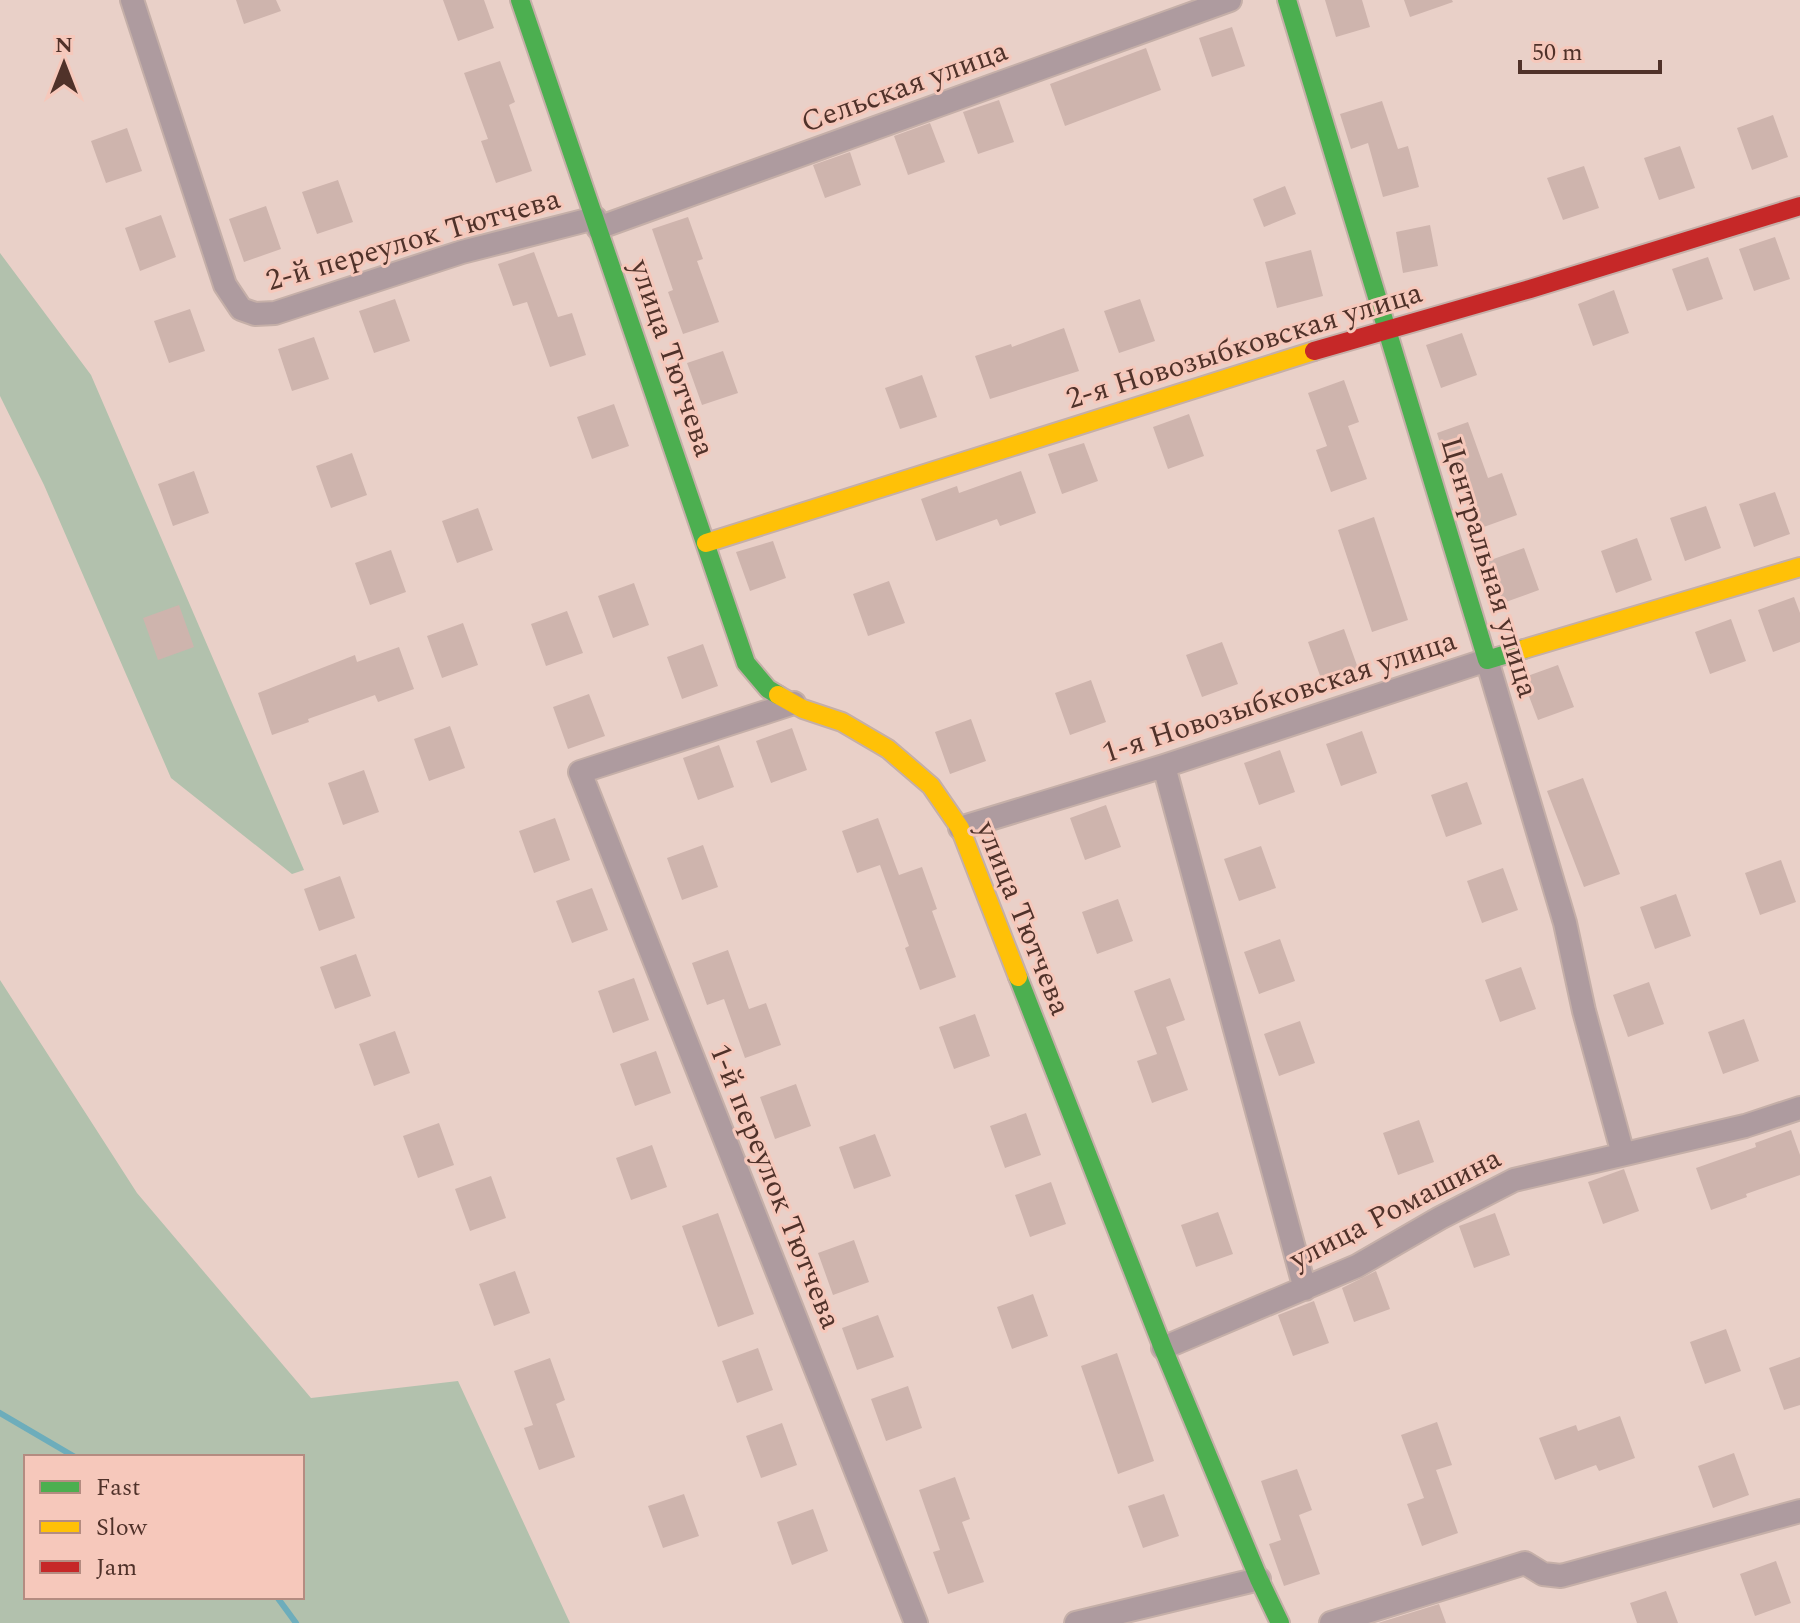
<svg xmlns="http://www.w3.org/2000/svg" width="1800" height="1623" font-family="Spectral,serif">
	<rect width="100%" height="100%" fill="#e9d0c8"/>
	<path fill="#b2c1ad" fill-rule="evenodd" d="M0,253L91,375L304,870L292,874L171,778L44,485L0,396Z
		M0,980L137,1193L311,1398L458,1381L570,1623H0ZM26,1457H302V1597H26Z"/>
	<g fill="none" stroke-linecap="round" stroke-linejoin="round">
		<path stroke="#6dadbb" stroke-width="6" d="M0,1413L75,1457
			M277,1597L296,1623"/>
	</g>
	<path fill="#ceb4ad" d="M236,0H276L281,11L244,24Z
		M443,0H484L494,28L458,41Z
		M1325,0H1362L1370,27L1336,37Z
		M1404,0H1452L1453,2L1410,17Z
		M1232,27L1245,66L1212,77L1199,38Z
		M1146,48L1161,90L1065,126L1050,84Z
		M500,61L515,102L509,105L532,171L496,183L481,141L488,139L464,73Z
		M999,100L1014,142L978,154L963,112Z
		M1382,101L1398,149L1408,146L1419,187L1383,197L1368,143L1351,149L1340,114Z
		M1773,115L1788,157L1752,170L1737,128Z
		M930,123L945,162L908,175L894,136Z
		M127,128L142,171L106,183L91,141Z
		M1680,146L1695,188L1659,200L1644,158Z
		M850,152L861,185L825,198L813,165Z
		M1584,166L1599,208L1563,220L1547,178Z
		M338,180L353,222L317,234L302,192Z
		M1285,186L1296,214L1264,227L1253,199Z
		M266,206L281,249L244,262L229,219Z
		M161,215L176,257L140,271L125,228Z
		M688,217L703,259L697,261L719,322L683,334L668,292L673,290L652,229Z
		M1430,225L1438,266L1403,273L1396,232Z
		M1775,237L1790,279L1754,291L1739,249Z
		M1311,250L1323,296L1277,308L1265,262Z
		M534,252L558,317L572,313L586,355L550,367L527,302L513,306L498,264Z
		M1708,257L1723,299L1687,311L1672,269Z
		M1614,290L1629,333L1593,346L1578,304Z
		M395,299L410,341L374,353L359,311Z
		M1140,299L1155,341L1119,353L1104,311Z
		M190,309L205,351L169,363L154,321Z
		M1064,328L1079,371L990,399L975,356L1011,344L1012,347Z
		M1462,333L1477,375L1441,388L1426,345Z
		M314,337L329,379L292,391L278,349Z
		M723,351L738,393L702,405L687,363Z
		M922,375L937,417L900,429L885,388Z
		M1344,380L1359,422L1348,426L1367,479L1331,492L1316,450L1327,446L1308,393Z
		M614,404L629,446L592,459L577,417Z
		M1189,414L1204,456L1168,469L1153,427Z
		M1468,422L1488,478L1502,473L1517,515L1481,528L1461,471L1450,476L1437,433Z
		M1084,443L1098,481L1062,494L1048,454Z
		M352,453L367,495L331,508L316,466Z
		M194,471L209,513L173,526L158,484Z
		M1021,471L1036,513L1000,526L997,519L936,541L921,499L957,486L959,493Z
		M1775,492L1790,534L1754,547L1739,504Z
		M1706,506L1721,548L1685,561L1670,518Z
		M478,508L493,550L457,563L442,521Z
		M1374,517L1408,620L1372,632L1338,530Z
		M1637,538L1652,580L1616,593L1601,551Z
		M773,541L786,578L750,591L736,552Z
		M1524,548L1539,590L1503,603L1488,561Z
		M391,550L406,592L370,605L355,563Z
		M889,581L905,623L868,636L853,594Z
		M634,583L649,625L613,638L598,596Z
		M1794,597L1800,613V642L1773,652L1758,610Z
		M179,605L194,647L158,660L143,618Z
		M567,611L583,653L546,666L531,624Z
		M1731,619L1746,661L1710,674L1695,632Z
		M463,623L478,665L442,678L427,636Z
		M1344,629L1359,671L1323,684L1308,642Z
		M1222,642L1238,684L1202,697L1186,655Z
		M703,644L718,686L682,699L667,657Z
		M399,647L414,689L378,702L375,695L308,719L309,722L272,735L258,693L355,655L357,662Z
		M1558,665L1574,707L1538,720L1522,678Z
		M1091,680L1106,722L1070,735L1055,693Z
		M589,694L605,736L568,749L553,707Z
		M971,719L986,761L950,774L935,732Z
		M450,726L465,768L429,781L414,739Z
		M792,728L807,770L771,783L756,741Z
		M1362,731L1377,773L1341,786L1326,744Z
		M719,745L734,787L698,800L683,758Z
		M1280,750L1295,792L1259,805L1244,763Z
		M364,770L379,812L343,825L328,783Z
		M1583,778L1620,874L1584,887L1547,791Z
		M1467,782L1482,824L1446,837L1431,795Z
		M1106,805L1121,847L1085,860L1070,818Z
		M555,818L570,860L534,873L519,831Z
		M878,818L899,875L922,867L937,909L932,911L956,977L920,990L905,948L909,946L880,865L857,873L842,831Z
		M703,845L718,887L682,900L667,858Z
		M1261,846L1276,888L1239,901L1224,859Z
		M1781,860L1796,902L1760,915L1745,873Z
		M1503,868L1518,910L1482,923L1467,881Z
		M340,876L355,918L319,931L304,889Z
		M592,888L608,930L572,943L556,901Z
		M1676,894L1691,936L1655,949L1640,907Z
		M1118,899L1133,941L1097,954L1082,912Z
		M1280,939L1295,981L1259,994L1244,952Z
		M728,950L749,1009L766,1003L781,1045L745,1058L724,999L707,1005L692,963Z
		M356,954L371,996L335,1009L320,967Z
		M1521,967L1536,1009L1500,1022L1485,980Z
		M634,978L649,1020L613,1033L598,991Z
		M1170,978L1185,1020L1166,1027L1188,1090L1152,1103L1137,1061L1157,1054L1134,991Z
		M1649,982L1664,1024L1628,1037L1613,995Z
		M975,1014L990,1056L954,1069L939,1027Z
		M1744,1019L1759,1061L1723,1074L1708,1032Z
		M1300,1021L1315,1063L1279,1076L1264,1034Z
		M395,1031L410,1073L374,1086L359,1044Z
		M656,1051L671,1093L635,1106L620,1064Z
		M796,1084L811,1126L775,1139L760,1097Z
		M1026,1113L1041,1155L1005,1168L990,1126Z
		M1419,1120L1434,1162L1398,1175L1383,1133Z
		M439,1123L454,1165L418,1178L403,1136Z
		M1791,1130L1800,1155V1175L1746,1194L1747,1197L1711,1210L1696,1168L1756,1147L1755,1143Z
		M875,1134L891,1176L854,1189L839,1147Z
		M652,1145L667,1187L631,1200L616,1158Z
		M1624,1169L1639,1211L1603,1224L1588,1182Z
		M491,1176L506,1218L470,1231L455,1189Z
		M1051,1182L1066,1224L1030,1237L1015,1195Z
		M1218,1212L1233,1254L1196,1267L1181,1225Z
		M718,1213L754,1314L718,1327L682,1226Z
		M1495,1213L1510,1255L1474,1268L1459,1226Z
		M854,1240L869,1282L833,1295L818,1253Z
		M515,1271L530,1313L494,1326L479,1284Z
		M1376,1271L1390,1309L1354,1322L1342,1288Z
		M1033,1294L1048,1336L1012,1349L997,1307Z
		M1314,1301L1329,1343L1293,1356L1278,1315Z
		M878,1315L894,1357L857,1370L842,1328Z
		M1726,1329L1741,1371L1705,1384L1690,1342Z
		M758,1348L773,1390L737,1403L722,1361Z
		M1117,1353L1154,1461L1118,1474L1081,1366Z
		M1800,1357V1405L1784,1410L1769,1368Z
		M550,1358L565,1400L556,1404L575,1457L539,1470L524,1428L533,1425L514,1371Z
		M908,1386L922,1428L886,1441L871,1399Z
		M1620,1416L1635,1458L1599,1471L1596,1465L1555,1480L1539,1438L1576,1425L1578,1431Z
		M1437,1422L1452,1465L1436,1470L1458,1533L1422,1546L1407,1504L1424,1498L1401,1435Z
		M782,1423L797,1465L761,1478L746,1436Z
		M1734,1453L1749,1495L1713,1508L1698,1466Z
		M1297,1469L1312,1510L1299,1515L1320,1574L1284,1586L1269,1544L1281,1540L1261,1481Z
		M955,1477L970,1519L962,1522L984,1582L948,1594L933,1552L940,1550L919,1490Z
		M684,1494L699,1536L663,1548L648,1506Z
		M1164,1494L1179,1536L1143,1548L1128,1506Z
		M813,1509L828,1551L792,1565L777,1522Z
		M1776,1561L1791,1603L1755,1616L1740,1574Z
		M1666,1591L1678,1623H1637L1630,1603Z
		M1439,1604L1446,1623H1378Z"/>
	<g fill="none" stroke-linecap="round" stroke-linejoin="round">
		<defs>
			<path id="street" d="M132,0L225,285L241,309L255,314L275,313L462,252L595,218
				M598,228L1230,0
				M794,703L580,772L916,1623
				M1164,766L1305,1289
				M960,828L1164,766L1487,660L1565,923L1584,1011L1623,1154
				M1163,1348L1357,1266L1440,1218L1514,1180L1745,1126L1800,1108
				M1076,1623L1259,1579
				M1331,1623L1525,1563L1543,1574L1561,1576L1800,1511"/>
			<path id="fast" d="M520,0L746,663L768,689L778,695
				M1287,0L1487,660L1524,649
				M1018,977L1163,1348L1259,1579L1280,1623"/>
			<path id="slow" d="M706,543L1314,351
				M1524,649L1800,567
				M778,695L803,709L842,722L888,749L931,786L960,828L1018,977"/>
			<path id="jam" d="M1314,351L1530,289L1800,206"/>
		</defs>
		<use href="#street" stroke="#c5afa8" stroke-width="26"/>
		<use href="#fast" stroke="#c5afa8" stroke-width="22"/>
		<use href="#slow" stroke="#c5afa8" stroke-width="22"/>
		<use href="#jam" stroke="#c5afa8" stroke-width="22"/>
		<use href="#street" stroke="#ae9b9f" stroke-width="22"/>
		<use href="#fast" stroke="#4caf50" stroke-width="18"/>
		<use href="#slow" stroke="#ffc107" stroke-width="18"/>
		<use href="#jam" stroke="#c62828" stroke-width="18"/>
	</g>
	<g text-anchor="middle" stroke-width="6" stroke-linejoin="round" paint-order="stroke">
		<g font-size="30" fill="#50322a" stroke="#f6c8bb">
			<text transform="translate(904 86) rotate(-20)" y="10">Сельская улица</text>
			<text transform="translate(413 239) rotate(-16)" y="10">2-й переулок Тютчева</text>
			<text transform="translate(1244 345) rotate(-17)" y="10">2-я Новозыбковская улица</text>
			<text transform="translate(673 358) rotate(71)" y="10">улица Тютчева</text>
			<text transform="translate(1490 567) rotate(73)" y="10">Центральная улица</text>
			<text transform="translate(1279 696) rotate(-18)" y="10">1-я Новозыбковская улица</text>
			<text transform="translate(1024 918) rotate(68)" y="10">улица Тютчева</text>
			<text transform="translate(776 1186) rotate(68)" y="10">1-й переулок Тютчева</text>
			<text transform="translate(1395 1208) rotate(-27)" y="10">улица Ромашина</text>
		</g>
	</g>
	<rect x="24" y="1455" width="280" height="144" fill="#f6c8bb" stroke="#b48c81" stroke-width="2"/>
	<rect x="40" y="1481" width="40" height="12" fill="#4caf50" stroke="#b48c81" stroke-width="2"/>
	<text x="96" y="1495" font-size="24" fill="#50322a">Fast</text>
	<rect x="40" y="1521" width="40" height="12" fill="#ffc107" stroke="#b48c81" stroke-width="2"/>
	<text x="96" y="1535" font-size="24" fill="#50322a">Slow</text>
	<rect x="40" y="1561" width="40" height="12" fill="#c62828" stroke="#b48c81" stroke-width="2"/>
	<text x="96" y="1575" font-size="24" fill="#50322a">Jam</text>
	<g transform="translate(64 64)" stroke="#f6c8bb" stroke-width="6" paint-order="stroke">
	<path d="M0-6L14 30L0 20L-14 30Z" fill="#50322a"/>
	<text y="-12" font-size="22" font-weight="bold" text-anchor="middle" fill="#50322a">N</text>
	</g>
	<path d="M1520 60v12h140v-12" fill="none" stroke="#50322a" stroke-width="4"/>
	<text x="1532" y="60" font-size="24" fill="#50322a" stroke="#f6c8bb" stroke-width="6" paint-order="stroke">50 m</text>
</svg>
